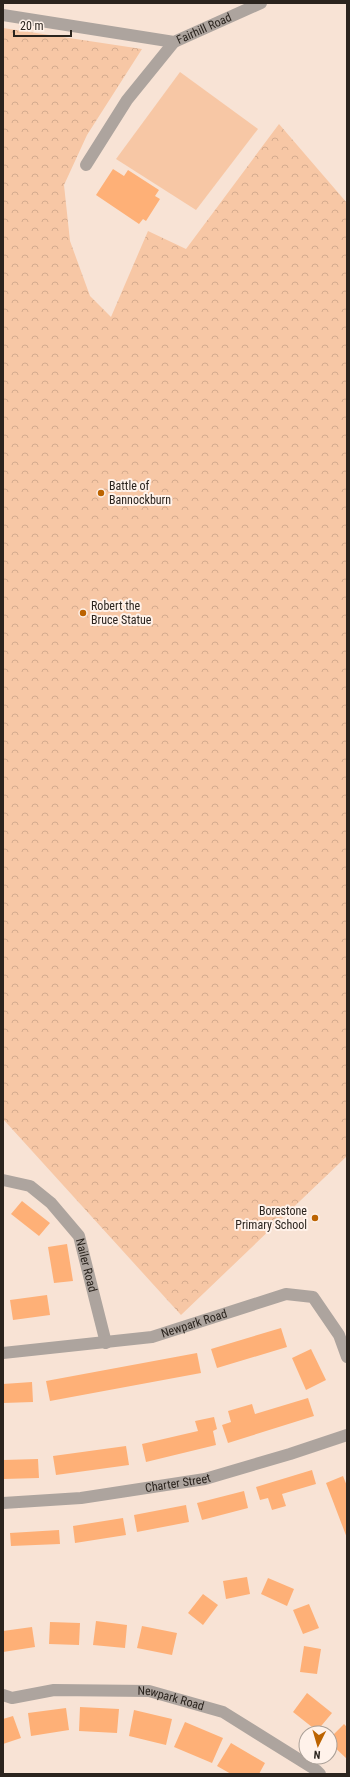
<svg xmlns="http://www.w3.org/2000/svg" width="350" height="1777" font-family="'Roboto Condensed',sans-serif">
	<defs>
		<pattern id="park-crowns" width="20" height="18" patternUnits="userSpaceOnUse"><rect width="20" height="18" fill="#f7c7a5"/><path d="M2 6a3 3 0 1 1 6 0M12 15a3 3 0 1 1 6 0" fill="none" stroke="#d4ab8e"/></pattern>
	</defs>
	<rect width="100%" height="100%" fill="#f8e3d5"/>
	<path fill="url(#park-crowns)" d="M3,28L142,49L87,135L64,185L70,241L90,296L111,317L148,231L186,249L279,124L347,203V1156L181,1315L3,1119Z"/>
	<path fill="#f7c7a5" d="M180,72L258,129L196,210L116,159Z"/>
	<path fill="#feb077" d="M113,169L124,176L128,170L159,190L155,196L160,199L146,221L143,219L139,224L96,195Z
		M22,1201L50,1223L39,1236L11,1214Z
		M67,1244L73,1281L54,1283L48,1247Z
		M47,1295L50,1315L13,1320L10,1300Z
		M281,1328L287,1347L217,1368L211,1349Z
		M311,1349L326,1380L306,1390L292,1358Z
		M197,1353L201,1373L50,1401L46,1381Z
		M32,1382L33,1402L3,1403V1384Z
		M308,1398L314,1416L228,1443L222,1425L231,1422L228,1411L252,1404L255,1414Z
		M214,1417L217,1429L213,1431L216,1445L146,1462L142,1444L198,1431L195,1421Z
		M126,1446L129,1465L56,1475L53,1456Z
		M38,1459L39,1478L3,1479V1460Z
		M312,1470L316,1484L282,1494L286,1506L272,1510L268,1498L260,1500L256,1487Z
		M343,1476L347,1486V1538L326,1483Z
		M244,1491L248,1508L202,1520L197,1503Z
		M186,1505L189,1522L137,1532L134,1515Z
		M123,1518L126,1535L75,1543L73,1526Z
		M59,1530L60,1544L11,1546L10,1533Z
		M247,1577L250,1594L226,1599L223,1581Z
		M268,1578L294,1589L287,1606L261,1594Z
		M203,1594L218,1605L203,1625L188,1613Z
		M309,1604L319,1628L303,1634L293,1610Z
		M96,1621L127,1625L125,1648L93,1645Z
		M50,1622L80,1623L79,1645L49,1644Z
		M142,1626L177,1633L172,1655L137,1648Z
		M32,1627L35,1647L3,1652V1631Z
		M304,1646L321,1649L317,1674L300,1672Z
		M307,1693L332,1713L317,1731L293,1712Z
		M80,1707L119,1709L117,1733L79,1731Z
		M66,1708L69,1730L31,1736L28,1713Z
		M134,1710L172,1719L166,1745L129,1736Z
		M13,1716L21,1738L3,1744V1719Z
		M185,1722L223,1738L212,1763L174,1747Z
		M344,1724L347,1727V1759L330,1743V1738Z
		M231,1743L265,1763L259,1774H231L217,1766Z"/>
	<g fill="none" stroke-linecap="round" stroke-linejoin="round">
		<g stroke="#ada49e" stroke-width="12">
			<path id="s1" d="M3,15L174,42L261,3"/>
			<path d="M86,165L127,100L174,42"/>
			<path id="s2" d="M3,1180L30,1186L51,1203L79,1236L106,1343"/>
			<path id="s3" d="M3,1353L152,1337L286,1294L313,1297L339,1335L347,1357"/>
			<path id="s4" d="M3,1503L81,1498L205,1479L290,1454L347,1435"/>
			<path id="s5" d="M3,1695L12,1698L54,1690L149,1691L223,1712L316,1770L320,1774"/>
		</g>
	</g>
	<g fill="#bc6300" stroke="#fff2ea" stroke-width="1.5">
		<circle cx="101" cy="493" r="4"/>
		<circle cx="83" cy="613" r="4"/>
		<circle cx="315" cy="1218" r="4"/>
	</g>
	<g text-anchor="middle" stroke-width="4" stroke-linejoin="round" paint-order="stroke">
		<g font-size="12" fill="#2b241e" stroke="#fff2ea">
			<text dy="4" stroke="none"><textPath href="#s1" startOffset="206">Fairhill Road</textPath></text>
			<text dy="4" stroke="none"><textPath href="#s2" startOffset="128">Nailer Road</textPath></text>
			<text dy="4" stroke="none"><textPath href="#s3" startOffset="194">Newpark Road</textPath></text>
			<text dy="4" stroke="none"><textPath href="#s4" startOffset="176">Charter Street</textPath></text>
			<text dy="4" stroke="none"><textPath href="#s5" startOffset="170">Newpark Road</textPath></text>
		</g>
		<g font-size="12" fill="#2b241e" stroke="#fff2ea" text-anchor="start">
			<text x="109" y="490">Battle of<tspan x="109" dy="14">Bannockburn</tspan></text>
			<text x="91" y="610">Robert the<tspan x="91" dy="14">Bruce Statue</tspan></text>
			<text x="307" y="1215" text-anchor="end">Borestone<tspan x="307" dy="14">Primary School</tspan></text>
		</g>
	</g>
	<rect width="350" height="1777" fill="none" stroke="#2b241e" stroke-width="8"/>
	<g transform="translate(318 1745) rotate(185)"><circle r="19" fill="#fff2ea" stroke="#aaa098"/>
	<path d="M0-3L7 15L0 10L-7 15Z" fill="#bc6300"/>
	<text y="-6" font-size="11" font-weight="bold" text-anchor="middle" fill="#2b241e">N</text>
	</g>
	<path d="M14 30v6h57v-6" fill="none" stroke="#2b241e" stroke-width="2"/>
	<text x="20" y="30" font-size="12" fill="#2b241e" stroke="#fff2ea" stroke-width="3" paint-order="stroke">20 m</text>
</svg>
